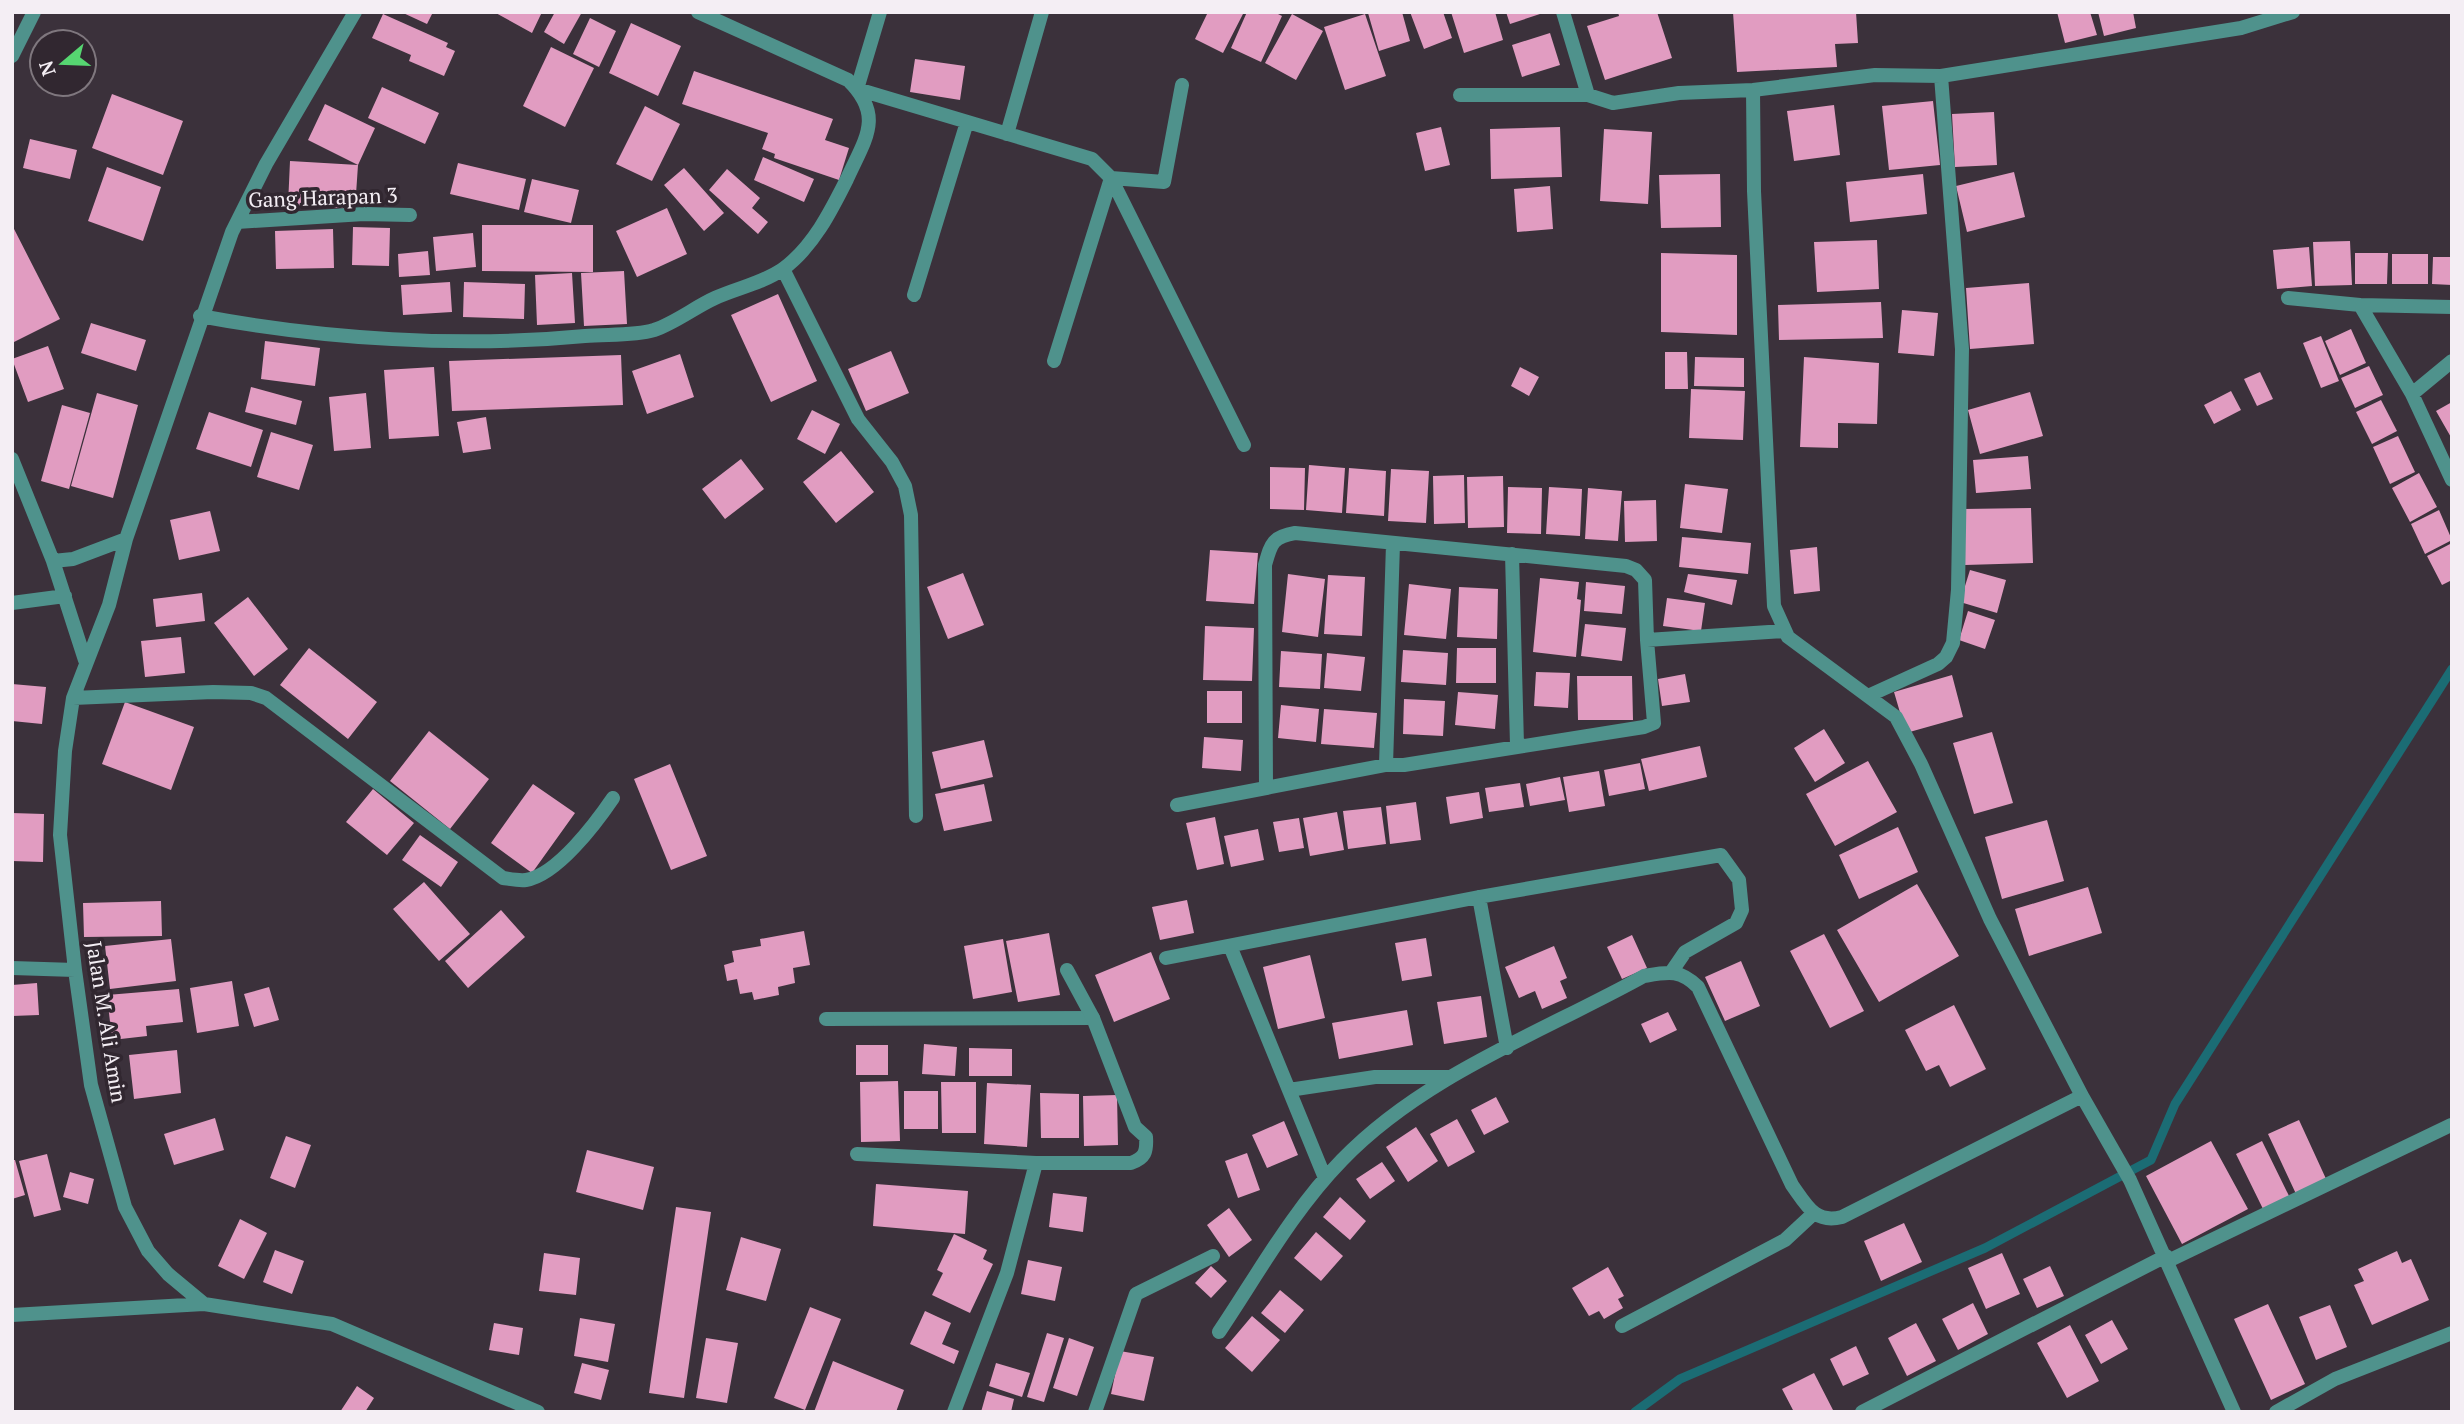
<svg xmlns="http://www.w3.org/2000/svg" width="2464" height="1424" font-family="'PT Serif',serif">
	<rect width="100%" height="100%" fill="#3b313b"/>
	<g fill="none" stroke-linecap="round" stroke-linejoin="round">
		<path stroke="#1b6c74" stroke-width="9" d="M1635,1412L1680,1379L1985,1248L2151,1160L2175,1104L2452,669"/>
	</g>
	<path fill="#e19cc1" d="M401,12H433L427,24Z
		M494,12H542L532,33Z
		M555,12H582L564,44L544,32Z
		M1208,12H1244L1223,53L1195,39Z
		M1247,12H1274L1282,16L1261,62L1231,48Z
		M1402,12L1410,41L1379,51L1368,13Z
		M1410,12H1443L1452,38L1424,49Z
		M1451,12H1495L1503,40L1464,53Z
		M1506,12H1543V13L1510,24Z
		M1618,12H1657L1672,58L1605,80L1587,26L1619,16Z
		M1733,12H1856L1858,43L1835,44L1837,67L1737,72Z
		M2057,12H2090L2097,35L2065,43Z
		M2098,12H2133L2136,28L2104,36Z
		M383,14L448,43L446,47L455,51L444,76L409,61L411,55L372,38Z
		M1292,14L1323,31L1296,80L1265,63Z
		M1365,14L1386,76L1345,90L1324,27Z
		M590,18L616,31L599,67L573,54Z
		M631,23L681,46L658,96L609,73Z
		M1550,33L1560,65L1522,77L1512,45Z
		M551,47L594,68L565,127L523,106Z
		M915,59L965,66L960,100L910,92Z
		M694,71L833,119L825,140L849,148L839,180L774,158L775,154L762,149L768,133L682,104Z
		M382,87L439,113L425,144L368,118Z
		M112,94L183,121L163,175L92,148Z
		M1933,101L1940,165L1889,170L1882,106Z
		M325,104L375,128L358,165L355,209L288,205L290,161L358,165L308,140Z
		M1834,105L1840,155L1794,161L1787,111Z
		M645,106L680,124L652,181L616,164Z
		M1994,112L1997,165L1955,167L1952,114Z
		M1441,127L1450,165L1425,171L1416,133Z
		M1560,127L1562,177L1491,179L1490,129Z
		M1604,129L1652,132L1648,204L1600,201Z
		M30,139L77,150L70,179L23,168Z
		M763,157L814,179L804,202L754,180Z
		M458,163L526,179L519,210L450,194Z
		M107,167L161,187L143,241L88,221Z
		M684,168L724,213L704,231L664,185Z
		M727,169L760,198L752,208L768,222L758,234L709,190Z
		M2014,172L2025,217L1967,232L1956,186Z
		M1720,174L1721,227L1661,228L1659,175Z
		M1923,174L1927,214L1850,222L1846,182Z
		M532,179L579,190L571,223L524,212Z
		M1550,186L1553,229L1517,232L1514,189Z
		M667,208L687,254L637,277L616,231Z
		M12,225L60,319L12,343Z
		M482,225H593V272L482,271Z
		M353,227L390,228L389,266L352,265Z
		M333,229L334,268L276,269L275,231Z
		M473,233L476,267L436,271L433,237Z
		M1877,240L1879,289L1817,292L1814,242Z
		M2350,241L2352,285L2315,286L2313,242Z
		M2309,247L2312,286L2277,289L2273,250Z
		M428,251L430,275L399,277L398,254Z
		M1661,253L1737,255V335L1661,332Z
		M2355,253H2388L2387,284H2355Z
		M2392,254H2428V284H2392Z
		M2433,257H2452V285L2432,284Z
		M624,271L627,324L584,326L581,273Z
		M572,273L575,323L537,325L535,275Z
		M450,282L452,312L403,315L401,285Z
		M464,282L525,284L524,319L463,317Z
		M2029,283L2034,344L1970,349L1966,288Z
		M778,294L817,381L771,402L731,315Z
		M1881,302L1883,338L1779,340L1778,305Z
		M1902,310L1938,313L1934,356L1898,353Z
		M91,323L146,340L136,371L81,353Z
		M2351,329L2366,363L2340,375L2325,341Z
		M2321,336L2339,381L2321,388L2303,343Z
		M265,341L320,348L315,386L261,379Z
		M48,346L64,389L28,402L12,359Z
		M891,351L909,393L866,411L848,369Z
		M1665,352H1687L1688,389H1665Z
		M680,354L694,397L647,414L632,371Z
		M621,355L623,405L452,411L449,361Z
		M1695,357L1744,358V387L1694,386Z
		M1804,357L1879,363L1877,424L1838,423V448L1800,447Z
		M2369,366L2383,395L2355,408L2341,378Z
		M434,367L439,436L389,439L384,370Z
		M1520,367L1539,377L1529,396L1511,386Z
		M2260,372L2273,399L2257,406L2244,379Z
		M251,387L302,401L296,425L245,412Z
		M1691,389L1745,391L1743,440L1689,438Z
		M2231,391L2241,410L2214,424L2204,405Z
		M2030,392L2043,436L1980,454L1968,410Z
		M97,393L138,405L113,498L71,486Z
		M366,393L371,448L334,451L329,397Z
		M2381,400L2397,431L2372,444L2356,412Z
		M2452,402V439L2436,411Z
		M62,405L90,413L69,489L41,481Z
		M812,410L840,424L825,454L797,439Z
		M209,412L263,430L251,467L196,449Z
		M486,417L491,449L463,453L457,422Z
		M271,432L313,445L299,490L257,477Z
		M2398,436L2415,472L2390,484L2373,447Z
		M841,451L874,492L836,523L803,482Z
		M2028,456L2031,489L1976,493L1973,460Z
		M741,459L764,489L725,519L702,489Z
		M1309,465L1345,468L1342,513L1306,510Z
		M1270,467L1305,468L1304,510L1270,509Z
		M1349,468L1386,471L1384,516L1346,513Z
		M1391,469L1429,471L1426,523L1388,521Z
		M2419,473L2437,507L2410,522L2392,488Z
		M1464,475L1465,523L1434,524L1433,476Z
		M1503,476L1504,527L1468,528L1467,477Z
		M1685,484L1728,489L1722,533L1680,528Z
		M1508,487L1542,488L1541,534L1507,533Z
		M1549,487L1582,489L1580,536L1546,534Z
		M1588,488L1622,491L1618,541L1585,539Z
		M1656,500L1657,541L1625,542L1624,501Z
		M2031,508L2033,563L1965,565L1963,509Z
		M2439,510L2452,540L2425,554L2411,524Z
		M210,511L220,551L179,560L170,520Z
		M1682,537L1751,543L1748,574L1679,567Z
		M2452,543V580L2442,585L2427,556Z
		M1817,547L1820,591L1794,594L1790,550Z
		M1210,550L1258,553L1254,604L1206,601Z
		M1970,570L2006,580L1997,613L1960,602Z
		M963,573L984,625L948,639L927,587Z
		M1288,574L1325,579L1318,637L1282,632Z
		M1688,574L1737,580L1732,605L1684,592Z
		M1328,575L1365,577L1362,636L1324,634Z
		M1540,578L1579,582L1577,599L1581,600L1576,657L1533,652Z
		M1586,582L1625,586L1622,614L1584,611Z
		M1409,584L1451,589L1446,639L1404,635Z
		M1459,587L1498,589L1497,639L1457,637Z
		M202,593L205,621L156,627L153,599Z
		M248,597L288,649L254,676L214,623Z
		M1667,598L1705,603L1701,631L1663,626Z
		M1968,611L1995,620L1985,649L1959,640Z
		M1585,624L1626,628L1622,661L1581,656Z
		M1205,626L1254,628L1252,681L1203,680Z
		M181,637L185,673L145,677L141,641Z
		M309,648L377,702L348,739L280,685Z
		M1457,648H1496V683H1456Z
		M1403,650L1448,653L1446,685L1401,682Z
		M1281,651L1322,654L1320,689L1279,687Z
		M1327,653L1365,657L1361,691L1324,688Z
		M1536,672L1570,673L1568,708L1534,706Z
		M1685,674L1690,702L1662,706L1658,679Z
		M1952,675L1963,717L1906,733L1894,692Z
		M1577,676H1632L1633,720H1578Z
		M12,684L46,687L42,724L12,721Z
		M1207,691H1242V723H1207Z
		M1458,692L1498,695L1495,729L1455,725Z
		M1404,699L1445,701L1443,736L1403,734Z
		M125,702L194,727L171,790L102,764Z
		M1281,705L1319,709L1316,742L1278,738Z
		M1324,709L1377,713L1374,748L1321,744Z
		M1824,729L1845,763L1815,782L1794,748Z
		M429,731L489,779L450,829L390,781Z
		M1992,732L2013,803L1974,814L1953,743Z
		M1204,737L1243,740L1241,771L1202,768Z
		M984,740L993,777L941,789L932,752Z
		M1700,746L1707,777L1649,791L1641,759Z
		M1868,761L1897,812L1835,846L1806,794Z
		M1640,763L1645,789L1609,796L1604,770Z
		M670,764L707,856L671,870L634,779Z
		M1599,771L1605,806L1569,812L1563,777Z
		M1560,777L1565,800L1530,806L1526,784Z
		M1520,783L1524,807L1489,812L1485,788Z
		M533,784L575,813L532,873L491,843Z
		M984,784L992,821L944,831L935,794Z
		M373,789L414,823L387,855L346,822Z
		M1479,792L1483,818L1450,824L1446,797Z
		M1416,802L1421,840L1390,844L1386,806Z
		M1381,807L1386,844L1348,849L1343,811Z
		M1337,812L1344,850L1310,856L1303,818Z
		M12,813L44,814L43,862L12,861Z
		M1215,817L1224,864L1197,870L1186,823Z
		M1299,818L1304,848L1279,852L1273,822Z
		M2047,820L2064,881L2002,899L1985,837Z
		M1898,827L1918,872L1859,899L1839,855Z
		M1258,829L1264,860L1231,867L1224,836Z
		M420,835L458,862L441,887L402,860Z
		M424,882L470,934L439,961L393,909Z
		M1917,884L1959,956L1879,1002L1837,930Z
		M2088,887L2102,933L2029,956L2015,909Z
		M1187,900L1194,933L1160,940L1152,907Z
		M161,901L162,936L84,937L83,903Z
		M501,910L525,937L468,988L445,961Z
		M804,931L810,965L793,968L795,983L778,987L779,995L754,1000L752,992L740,994L737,979L727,981L724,965L734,962L732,951L761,946L760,939Z
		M1049,933L1060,995L1018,1002L1006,941Z
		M1824,934L1864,1011L1830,1028L1790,951Z
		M1632,935L1647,968L1622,979L1607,947Z
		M1426,938L1432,976L1402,981L1395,943Z
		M171,939L176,981L110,989L105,946Z
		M1003,939L1012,992L973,999L964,946Z
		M1554,946L1567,978L1560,981L1567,998L1542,1009L1535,991L1519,998L1505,967Z
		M1151,952L1170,999L1114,1022L1095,975Z
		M1310,955L1325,1018L1278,1029L1263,967Z
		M1741,961L1760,1006L1725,1021L1705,977Z
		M232,981L239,1026L197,1033L190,988Z
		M37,983L39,1015L12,1016V985Z
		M269,987L279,1020L254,1027L244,994Z
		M179,989L183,1022L146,1026L147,1036L112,1040L107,995Z
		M1481,996L1487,1037L1444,1044L1437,1002Z
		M1954,1005L1986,1069L1950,1087L1939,1065L1926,1071L1905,1030Z
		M1407,1010L1413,1045L1339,1059L1332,1023Z
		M1668,1012L1677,1030L1650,1043L1641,1024Z
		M924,1044L957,1047L955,1076L922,1074Z
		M856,1045H888V1075H856Z
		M969,1048L1012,1049V1076H969Z
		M177,1050L181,1093L134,1099L129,1055Z
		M898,1081L900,1141L861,1142L860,1082Z
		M941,1082H976V1133H942Z
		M987,1083L1031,1085L1027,1147L984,1144Z
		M904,1091H938V1129H904Z
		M1040,1093L1079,1094V1138H1041Z
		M1117,1095L1118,1145L1084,1146L1083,1096Z
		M1496,1097L1509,1122L1484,1135L1471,1110Z
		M215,1118L224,1150L174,1165L164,1134Z
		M1457,1119L1475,1152L1448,1167L1430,1134Z
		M2299,1120L2327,1181L2297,1196L2268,1134Z
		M1284,1121L1298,1155L1267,1168L1252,1135Z
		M1416,1127L1438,1161L1408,1182L1386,1147Z
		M286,1136L311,1145L295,1188L270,1178Z
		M2211,1141L2248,1209L2182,1244L2146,1176Z
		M2262,1141L2291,1200L2265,1213L2236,1154Z
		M587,1150L654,1167L643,1210L576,1192Z
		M1247,1153L1260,1190L1238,1198L1225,1161Z
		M47,1154L61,1210L34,1217L19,1161Z
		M12,1160H15L25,1195L12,1199Z
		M1382,1162L1395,1181L1370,1199L1356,1179Z
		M70,1172L94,1179L88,1204L63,1197Z
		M876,1184L968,1191L965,1234L873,1226Z
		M1053,1193L1087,1197L1083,1232L1049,1227Z
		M1340,1197L1366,1221L1350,1240L1323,1217Z
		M676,1207L711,1212L684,1398L649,1393Z
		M1229,1208L1252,1240L1229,1257L1207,1225Z
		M240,1219L267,1233L244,1279L218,1266Z
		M1904,1223L1922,1262L1881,1281L1864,1241Z
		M1316,1232L1343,1256L1321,1281L1294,1258Z
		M954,1234L987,1250L983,1259L993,1264L970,1313L932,1295L943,1273L937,1270Z
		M741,1237L781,1249L766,1301L726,1290Z
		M275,1250L304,1261L292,1294L263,1282Z
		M2397,1251L2402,1263L2411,1259L2429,1300L2372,1325L2354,1285L2364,1281L2358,1269Z
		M544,1253L580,1258L576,1295L539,1291Z
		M2002,1253L2020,1294L1986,1309L1968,1268Z
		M1028,1260L1062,1267L1055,1301L1021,1294Z
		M1211,1266L1227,1281L1211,1298L1195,1283Z
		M2050,1266L2064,1296L2037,1308L2023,1279Z
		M1608,1267L1624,1296L1618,1299L1623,1308L1604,1319L1599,1311L1589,1316L1572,1288Z
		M1280,1290L1304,1310L1285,1333L1261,1313Z
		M1973,1303L1988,1334L1958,1350L1942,1319Z
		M2268,1304L2305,1384L2271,1400L2234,1319Z
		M2330,1305L2347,1347L2316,1360L2299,1317Z
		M810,1307L841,1319L805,1410L774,1398Z
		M925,1311L951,1323L942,1344L959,1351L954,1364L910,1344Z
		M1252,1316L1280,1340L1252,1372L1225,1348Z
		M580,1318L615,1324L608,1362L574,1356Z
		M2112,1320L2128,1349L2101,1364L2085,1335Z
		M494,1323L523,1328L519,1355L489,1350Z
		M1916,1323L1936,1361L1907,1376L1888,1338Z
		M2070,1325L2099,1381L2067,1398L2037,1343Z
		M1047,1333L1064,1338L1044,1402L1027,1397Z
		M706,1338L738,1343L727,1403L696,1398Z
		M1069,1338L1094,1347L1077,1396L1053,1388Z
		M1856,1346L1869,1374L1843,1386L1830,1359Z
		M1120,1351L1154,1357L1144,1401L1111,1394Z
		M833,1361L904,1390L896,1412H814Z
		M582,1363L609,1370L601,1400L574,1393Z
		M996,1363L1030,1373L1022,1397L989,1386Z
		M1814,1373L1833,1410L1794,1412L1782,1389Z
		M357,1386L374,1398L365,1412H340Z
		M987,1391L1014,1399L1011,1412H981Z"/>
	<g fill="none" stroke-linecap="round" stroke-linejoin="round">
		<path stroke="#4f928c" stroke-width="14" d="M1177,805L1266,788
			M826,1019L1093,1018"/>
		<path stroke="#4f928c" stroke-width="14" d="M355,12L266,164L232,232L126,539L109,605L73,698L65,751L60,835L75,970L91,1085L125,1207L148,1251L168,1274L204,1304L332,1324L538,1412
			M880,12L857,89L1092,159L1111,178L1244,445
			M1563,12L1588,95L1613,103L1679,93L1753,90L1875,75L1941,76L2241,28L2293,12
			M12,56L34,12
			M1753,90L1754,191L1774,606L1788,637L1896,717L1921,764L1990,919L2082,1096L2130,1180L2234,1412
			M1460,95H1588
			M1007,134L1042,12
			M237,222L364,214L410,215
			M783,269L858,419L892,462L905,486L911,515L916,816
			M914,295L967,122
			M2288,298L2360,305
			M2452,307L2360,305L2412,394L2452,480
			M200,316C323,339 461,348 585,336C607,334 634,336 654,330C675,323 695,307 715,298C737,288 763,283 783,269C813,247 831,211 847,179C865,139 885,116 848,80L698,12
			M1054,361L1111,178L1164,182L1182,85
			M2412,394L2452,361
			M12,459L53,561L85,660
			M1512,554L1517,745
			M53,561L73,559L126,539
			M12,603L65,596
			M1647,640L1654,723L1644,727L1404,765H1386L1266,788L1265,565C1271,544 1272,537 1295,533L1626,566L1636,570L1645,580L1647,640L1784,631
			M1870,695L1938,664L1946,657L1953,643L1958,590L1962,349L1941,76
			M73,698L213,692L251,693L266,698L503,878C510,879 519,881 526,880C557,875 596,823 613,798
			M1386,765L1393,544
			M1479,897L1507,1048
			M1230,946L1325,1178
			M1166,958L1479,897L1721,855L1739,880L1742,910L1736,923L1685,952L1672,971
			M12,968L75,970
			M1289,1090L1375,1077H1450
			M857,1154L1036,1163H1131C1145,1158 1147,1152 1146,1137L1135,1127L1093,1018L1067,970
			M2168,1261L2451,1125
			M12,1315L204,1304
			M1622,1326L1785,1240L1813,1214
			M1219,1332C1258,1274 1293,1210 1342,1160C1424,1075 1543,1032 1644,976C1668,972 1680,969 1698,987L1792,1185C1807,1206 1815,1224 1842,1217L2082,1096
			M954,1412L1007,1273L1036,1163
			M1095,1412L1136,1294L1213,1256
			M1862,1412L2166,1256
			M2276,1412L2335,1379L2452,1333"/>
	</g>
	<g text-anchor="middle" stroke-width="7" stroke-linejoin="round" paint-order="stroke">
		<g font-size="21" fill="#f4eef4" stroke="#312730">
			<text transform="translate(323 198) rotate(-2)" y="7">Gang Harapan 3</text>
			<text transform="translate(106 1022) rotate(81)" y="7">Jalan M. Ali Amin</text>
		</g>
	</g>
	<rect width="2464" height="1424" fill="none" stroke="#f4eef4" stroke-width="28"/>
	<g transform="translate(63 63) rotate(251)"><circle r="33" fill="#312730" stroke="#7f777e" stroke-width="2"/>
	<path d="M0-5L12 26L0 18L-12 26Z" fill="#56d671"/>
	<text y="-10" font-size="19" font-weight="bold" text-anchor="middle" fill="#f4eef4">N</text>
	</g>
</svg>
